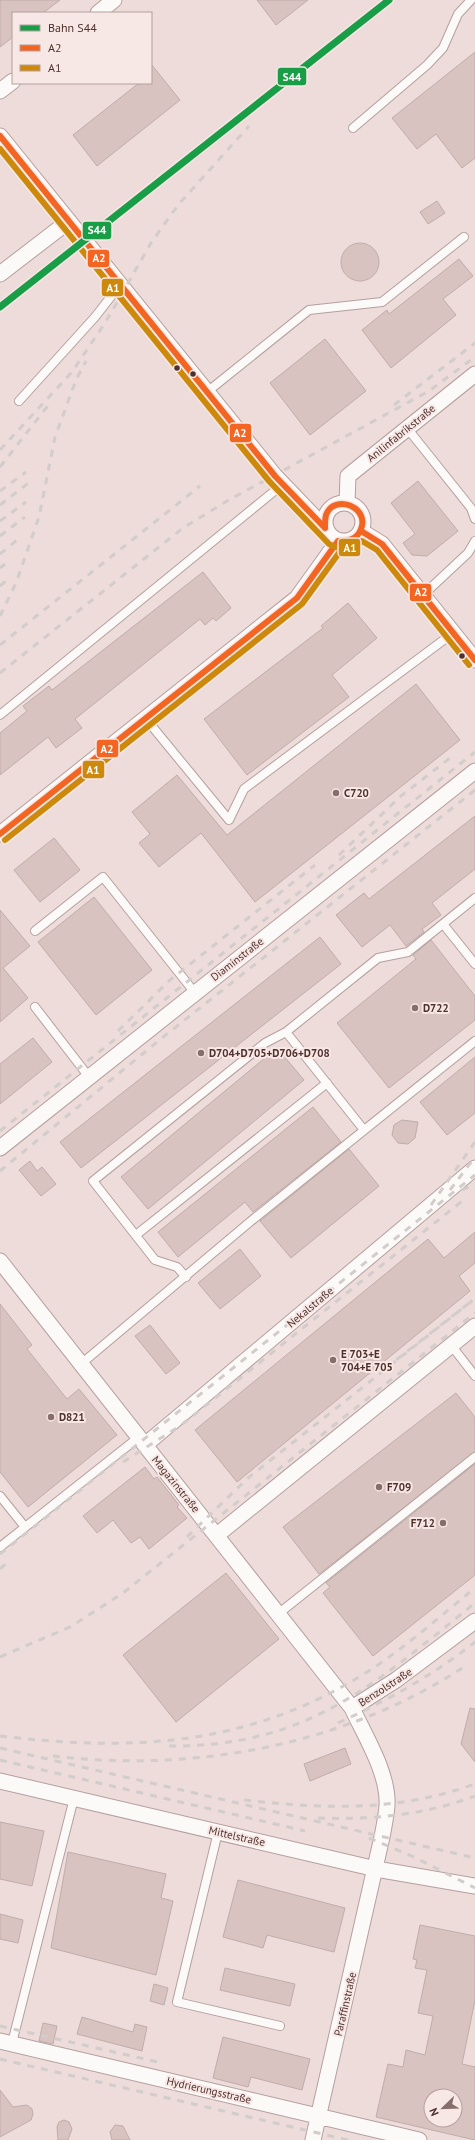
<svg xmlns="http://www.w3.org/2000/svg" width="475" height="2140" font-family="'PT Sans',sans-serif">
	<rect width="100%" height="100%" fill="#eddcda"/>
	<path fill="#d9c3c1" stroke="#c0acaa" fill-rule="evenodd" d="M0,0H60L43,13H13V37L0,47Z
		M257,0H308L276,25Z
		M475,52V158L462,168L436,134L417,149L392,118Z
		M151,64L180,100L97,166L73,135L139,83H151Z
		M437,201L445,213L428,224L420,212Z
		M341 262a19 19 0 1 1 38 0a19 19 0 1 1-38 0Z
		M459,259L473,276L443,299L456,315L391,368L362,330L387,310L389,314Z
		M325,339L366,391L310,435L270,383Z
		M418,481L458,531L427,556L412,555L403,543L415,534L391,503Z
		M203,572L231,608L216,621L213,618L205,625L200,619L75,719L82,728L56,748L48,737L0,775V733L27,711L23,706L49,686L52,690Z
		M348,603L377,638L332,675L349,697L247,775L204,719L323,628L321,626Z
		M416,684L460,740L255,902L201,833L159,867L139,843L150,834L132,812L177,775L227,835Z
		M475,816V869L432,903L441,915L422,929L424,932L406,946L390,925L362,947L336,915L364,893L369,899Z
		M54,838L80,870L40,902L14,870Z
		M94,897L152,970L96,1015L38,942Z
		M0,910L30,946L3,968L28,998L0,1022Z
		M320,937L341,964L81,1168L60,1142Z
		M431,940L475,996V1020L389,1088L337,1023L416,959L413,955Z
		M33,1038L52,1062L0,1104V1064Z
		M277,1048L304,1080L148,1209L121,1177Z
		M475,1057V1113L447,1135L420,1102Z
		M313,1107L341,1142L253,1212L245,1202L178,1257L158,1232Z
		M402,1120L418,1122L415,1138L408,1144L398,1143L392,1135L394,1125Z
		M349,1149L379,1186L291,1258L260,1221Z
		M30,1161L37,1171L42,1167L56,1184L41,1196L19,1170Z
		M475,1232V1263L459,1276L470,1291L237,1482L195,1430L428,1239L444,1258Z
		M240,1249L261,1276L220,1309L198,1283Z
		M0,1304L32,1345L27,1349L67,1399L79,1389L117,1435L28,1507L0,1472Z
		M150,1325L180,1363L166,1374L135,1336Z
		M456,1393L475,1417V1452L319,1574L283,1527Z
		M475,1464V1575L373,1656L323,1593L330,1587L326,1583Z
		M145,1467L154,1479L157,1477L179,1505L177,1507L187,1518L149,1549L140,1537L131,1543L113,1520L97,1533L83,1516Z
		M226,1573L279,1639L176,1722L123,1655Z
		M470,1708L475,1709V1762L461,1744Z
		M345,1748L351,1764L310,1781L304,1764Z
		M0,1822L44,1831L32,1886L0,1879Z
		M68,1852L166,1874L161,1898L173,1901L156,1975L51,1948Z
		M238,1880L345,1908L334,1952L267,1935L263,1948L223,1937Z
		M0,1914L23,1920L18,1943L0,1939Z
		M420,1925L475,1936V2000L462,2064L475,2067V2140L376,2117L388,2064L403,2067L406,2050L425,2055L433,2016L418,2013L427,1970L415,1968L417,1960L413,1959ZM431,2096H455V2120H431Z
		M225,1968L295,1984L290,2006L220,1990Z
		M154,1984L168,1988L164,2005L150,2001Z
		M82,2017L133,2032L135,2024L147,2027L142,2051L77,2034Z
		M43,2023L57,2026L53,2044L39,2041Z
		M223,2037L310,2059L302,2090L251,2077L248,2087L213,2078Z
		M0,2090L13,2107L27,2105L32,2109L33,2114L31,2120L0,2137Z
		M64,2120L69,2122L72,2129L68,2140H58L57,2127L59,2122Z
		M115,2125L123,2126L130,2140H112L110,2132Z"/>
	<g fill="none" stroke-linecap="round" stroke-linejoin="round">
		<defs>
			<path id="lane" d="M353,128L427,65L443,48L458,14L471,0
				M207,392L309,310L382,302L464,237
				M19,401L95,317L120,285
				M407,428L471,508L475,519
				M423,595L468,553L475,541
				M0,715L283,484
				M146,719L229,820L244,789L453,633
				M443,924L475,964
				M35,931L103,877L195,993
				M35,1007L89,1077
				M364,1130L286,1032L378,958L408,952L475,898
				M136,1235L327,1083
				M186,1277L177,1267L155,1260L93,1181L265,1043L286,1032
				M451,1345L475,1376
				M81,1364L251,1221L475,1041
				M0,1496L25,1527
				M0,1547L139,1437
				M278,1614L475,1457
				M218,1832L177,2002L280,2026
				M12,2043L74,1798"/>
			<path id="street" d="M98,13L114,0
				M0,91L13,81
				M0,136L275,476L325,528
				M0,274L69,221
				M325 522a19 19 0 1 1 38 0a19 19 0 1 1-38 0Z
				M347,503L348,476L475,374
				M361,531L382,544L475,660
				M0,834L297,598L338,541
				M0,1148L475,771
				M0,1261L352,1708C365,1736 389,1774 387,1806C386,1816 384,1827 382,1837L313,2140
				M145,1445L475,1168
				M217,1535L475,1326
				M352,1708L396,1680L475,1621
				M0,1781L376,1869L475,1886
				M0,2041L419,2140"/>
		</defs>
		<use href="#lane" stroke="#b4a09e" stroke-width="10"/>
		<use href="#street" stroke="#b4a09e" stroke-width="17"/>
		<use href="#lane" stroke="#fcfaf9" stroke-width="8"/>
		<use href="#street" stroke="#fcfaf9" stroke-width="15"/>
		<path stroke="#d2cccb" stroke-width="3" stroke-dasharray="7 7" stroke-linecap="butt" d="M394,405L475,343
			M0,450L72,372L105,323L151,243L178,205L249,126
			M0,467L50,403
			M0,491L26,472
			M0,505L31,481
			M0,521L26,502
			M0,536L25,517
			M0,554L17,540
			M0,568L5,564
			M0,586L7,580
			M0,616L16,583L39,517L55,437L76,380L86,361
			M0,645L200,486
			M0,673L183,528L227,501L429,391L475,357
			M339,855L401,796L450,758
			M118,1031L170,980L315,865
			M0,1131L475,752
			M0,1171L162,1038L475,790
			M450,1190L475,1157
			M462,1190L475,1184
			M431,1205L475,1142
			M123,1462L180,1426L466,1198
			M187,1537L248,1478L473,1300L396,1360
			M0,1554L475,1175
			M0,1569L9,1561
			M0,1657L70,1627L123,1593L475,1313
			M338,1723C388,1700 432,1676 475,1642
			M0,1736C134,1752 250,1746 367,1672C405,1648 440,1616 475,1588
			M169,1746C308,1747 373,1685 475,1603
			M0,1748L475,1858
			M53,1756C195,1773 344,1745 464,1667
			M0,1760L305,1831
			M244,1800C326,1809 396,1812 475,1784
			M318,1818C371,1820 425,1815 475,1796
			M369,1838L416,1858L475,1888
			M0,2026L158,2062
			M0,2059L348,2140"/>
		<defs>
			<path id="bus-1" d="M0,136L275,476L325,528
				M361,531L382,544L475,660
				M0,834L297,598L338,541C348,541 357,540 361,529C370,507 334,493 326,515C325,519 325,524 325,528"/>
			<path id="bus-2" d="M0,149L269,481L329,544C341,551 351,550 362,541L377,550L469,665
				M5,840L302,604L344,546"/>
		</defs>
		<use href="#bus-1" stroke="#f7e7e5" stroke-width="9"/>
		<use href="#bus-2" stroke="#f7e7e5" stroke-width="9"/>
		<use href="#bus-1" stroke="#f26522" stroke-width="6"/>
		<use href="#bus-2" stroke="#cd890c" stroke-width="6"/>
		<defs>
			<path id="rail-1" d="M0,307L389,0"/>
		</defs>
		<use href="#rail-1" stroke="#f7e7e5" stroke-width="10"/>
		<use href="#rail-1" stroke="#1a9d47" stroke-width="7"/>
	</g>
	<g fill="#4f322e" stroke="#f7e7e5" stroke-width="1.5">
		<circle cx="177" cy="368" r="3.5"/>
		<circle cx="193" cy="374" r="3.5"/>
		<circle cx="462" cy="656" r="3.5"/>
	</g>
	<g fill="#866e6a" stroke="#f7e7e5" stroke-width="1.5">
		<circle cx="336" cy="793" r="4"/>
		<circle cx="415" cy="1008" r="4"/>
		<circle cx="201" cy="1053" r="4"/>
		<circle cx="333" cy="1360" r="4"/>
		<circle cx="51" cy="1417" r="4"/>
		<circle cx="379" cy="1487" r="4"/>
		<circle cx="443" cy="1523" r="4"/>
	</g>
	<g text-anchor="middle" stroke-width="4" stroke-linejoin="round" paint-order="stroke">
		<g font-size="11" fill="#4f322e" stroke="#f7e7e5">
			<text transform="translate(401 433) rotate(-39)" y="4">Anilinfabrikstraße</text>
			<text transform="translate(237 959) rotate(-38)" y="4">Diaminstraße</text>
			<text transform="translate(310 1307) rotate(-40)" y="4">Nekalstraße</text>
			<text transform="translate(176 1484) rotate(51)" y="4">Magazinstraße</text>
			<text transform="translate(385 1687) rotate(-33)" y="4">Benzolstraße</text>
			<text transform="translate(237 1836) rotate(13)" y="4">Mittelstraße</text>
			<text transform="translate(345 2004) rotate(-77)" y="4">Paraffinstraße</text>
			<text transform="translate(209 2090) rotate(13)" y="4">Hydrierungsstraße</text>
		</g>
		<g font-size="11" font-weight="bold" fill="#4f322e" stroke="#f7e7e5" text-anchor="start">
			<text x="344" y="797">C720</text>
			<text x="423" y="1012">D722</text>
			<text x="209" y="1057">D704+D705+D706+D708</text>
			<text x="341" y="1358">E 703+E<tspan x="341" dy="13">704+E 705</tspan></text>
			<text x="59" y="1421">D821</text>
			<text x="387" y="1491">F709</text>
			<text x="435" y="1527" text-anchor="end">F712</text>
		</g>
	</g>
	<g stroke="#f7e7e5" stroke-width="1.5">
		<rect x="277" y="67" width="30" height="19" rx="4" fill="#1a9d47"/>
		<rect x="82" y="221" width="30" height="19" rx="4" fill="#1a9d47"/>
		<rect x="87" y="249" width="23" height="19" rx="4" fill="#f26522"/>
		<rect x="101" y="278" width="23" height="19" rx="4" fill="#cd890c"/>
		<rect x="229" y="423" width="23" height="20" rx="4" fill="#f26522"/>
		<rect x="338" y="538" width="23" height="19" rx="4" fill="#cd890c"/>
		<rect x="409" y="583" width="23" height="19" rx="4" fill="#f26522"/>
		<rect x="96" y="739" width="23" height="19" rx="4" fill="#f26522"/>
		<rect x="82" y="760" width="23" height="19" rx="4" fill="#cd890c"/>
	</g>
	<g font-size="11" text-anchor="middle" font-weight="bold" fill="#fff">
		<text x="292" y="81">S44</text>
		<text x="97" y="234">S44</text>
		<text x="99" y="262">A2</text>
		<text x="113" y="292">A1</text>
		<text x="240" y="437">A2</text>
		<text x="350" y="552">A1</text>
		<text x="421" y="596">A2</text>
		<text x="107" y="753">A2</text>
		<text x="93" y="774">A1</text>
	</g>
	<rect x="12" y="12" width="140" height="72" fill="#f7e7e5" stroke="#b49f9c"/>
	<rect x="20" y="25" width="20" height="6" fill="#1a9d47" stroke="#b49f9c"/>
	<text x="48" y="32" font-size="12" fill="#4f322e">Bahn S44</text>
	<rect x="20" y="45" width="20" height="6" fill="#f26522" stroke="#b49f9c"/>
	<text x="48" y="52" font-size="12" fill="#4f322e">A2</text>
	<rect x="20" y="65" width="20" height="6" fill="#cd890c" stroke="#b49f9c"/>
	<text x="48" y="72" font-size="12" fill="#4f322e">A1</text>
	<g transform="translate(443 2108) rotate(247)"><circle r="19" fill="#f7e7e5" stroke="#b49f9c"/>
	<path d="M0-3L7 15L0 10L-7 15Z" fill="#866e6a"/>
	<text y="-6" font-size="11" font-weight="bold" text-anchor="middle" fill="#4f322e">N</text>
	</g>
</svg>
